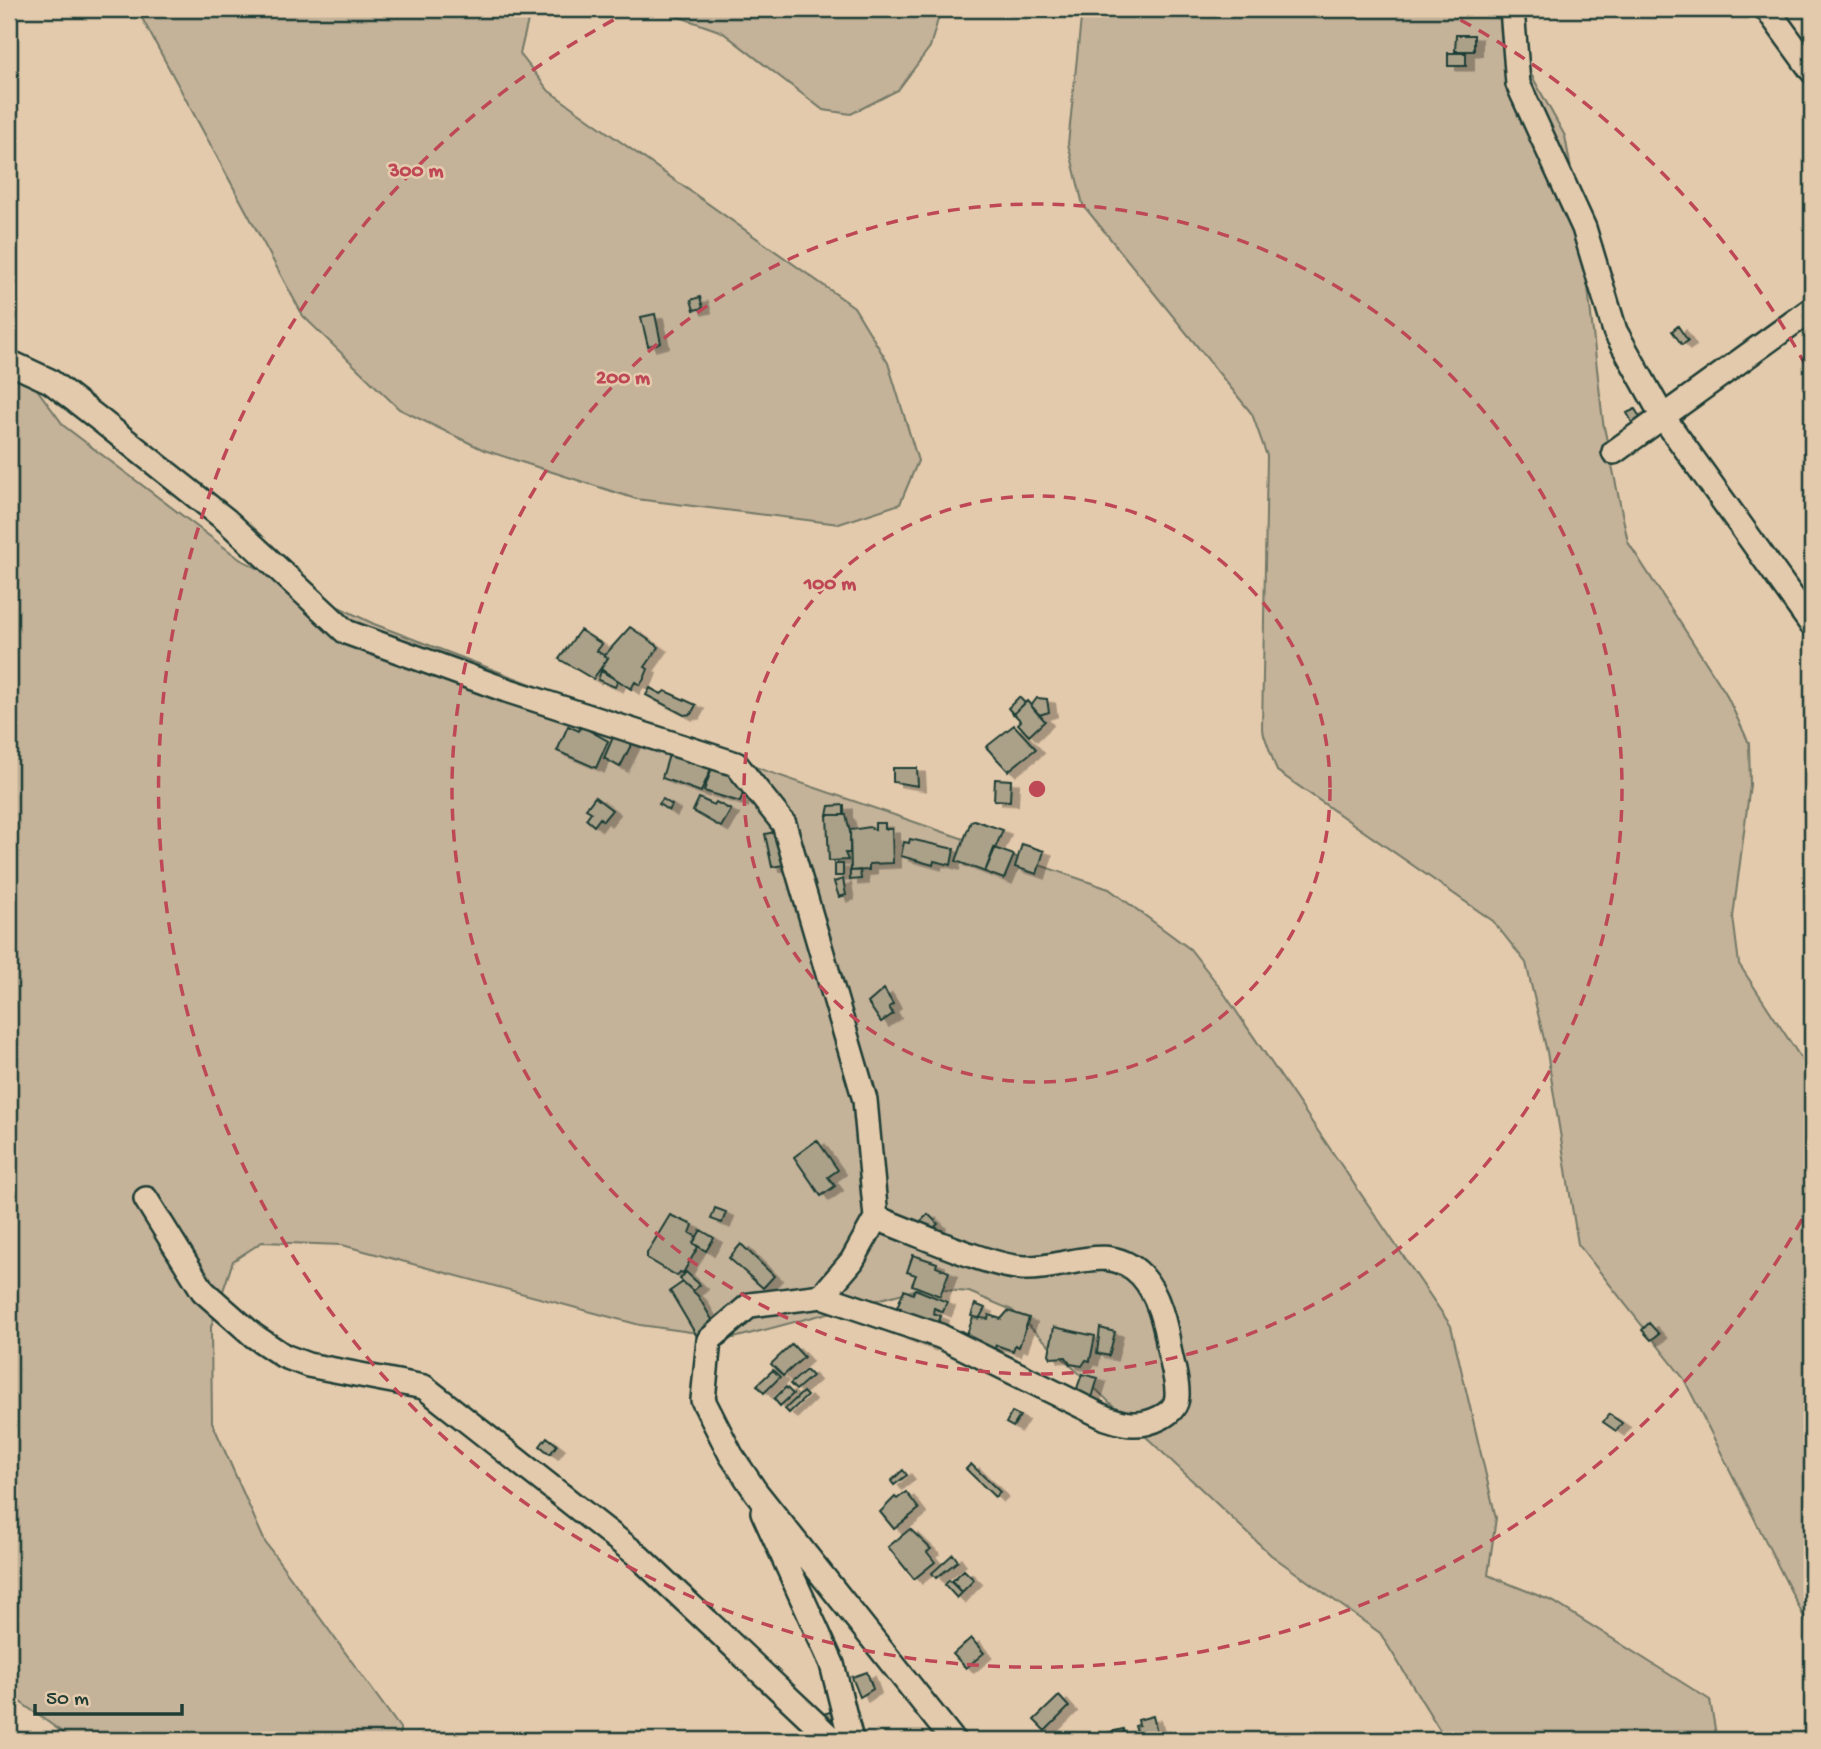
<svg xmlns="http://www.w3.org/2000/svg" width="1821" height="1749" font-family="'Gochi Hand',sans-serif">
	<defs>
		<filter id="shadow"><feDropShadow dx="8" dy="4.5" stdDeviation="0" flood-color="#0004"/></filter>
	</defs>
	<rect width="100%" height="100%" fill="#e4caac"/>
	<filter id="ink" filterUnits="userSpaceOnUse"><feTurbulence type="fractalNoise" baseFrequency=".0143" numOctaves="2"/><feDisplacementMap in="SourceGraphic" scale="14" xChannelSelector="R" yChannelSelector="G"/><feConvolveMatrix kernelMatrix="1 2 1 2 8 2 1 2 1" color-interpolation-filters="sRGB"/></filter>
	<g filter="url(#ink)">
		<path fill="#c4b299" stroke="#727866" stroke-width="2" d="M137,9H546L529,16L520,54L549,91L854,307L888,363L918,461L900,504L839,524L636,499L484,450L399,409L303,316Z
			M657,9H941L930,47L898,90L851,114L823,110L722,32Z
			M1082,9H1495L1565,136L1581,225L1603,422L1628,542L1725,692L1749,743L1750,785L1733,917L1739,964L1812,1075V1633L1684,1379L1578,1244L1547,1052L1526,963L1493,921L1277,771L1262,729L1267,456L1252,414L1083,205L1068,144Z
			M9,351L64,426L241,560L374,624L691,745L1109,889L1190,949L1219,986L1451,1326L1496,1518L1488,1575L1554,1602L1710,1700L1717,1740H1446L1380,1633L1271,1555L1012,1310L969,1292L922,1288L734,1338L640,1325L342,1245L262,1242L233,1261L211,1327L212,1422L265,1542L400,1728V1740H73L9,1694Z"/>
		<path fill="#aba189" stroke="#1f3d34" stroke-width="2" filter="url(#shadow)" d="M1456,35H1474V51H1455Z
			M1448,53H1466V66H1448Z
			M700,297L703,308L694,310L691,300Z
			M655,314L661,343L648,346L641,317Z
			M1678,326L1688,341L1682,345L1672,331Z
			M1635,409L1641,419L1633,424L1627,413Z
			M630,627L659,647L645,667L648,669L644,679L640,685L635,682L631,689L601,669L608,658L604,656Z
			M580,630L602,644L597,651L608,658L593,679L559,659Z
			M601,671L618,681L615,687L598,680Z
			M650,688L661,694L665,691L696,705L691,714L684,715L646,695Z
			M1019,697L1025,703L1013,714L1008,708Z
			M1037,698L1047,699L1049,712L1039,715L1031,706Z
			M1027,701L1045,721L1029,736L1018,724L1021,721L1014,714Z
			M1014,725L1036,749L1008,771L986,747Z
			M568,726L579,731L581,726L608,741L596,768L557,751Z
			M617,728L635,737L620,767L604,758Z
			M672,745L713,764L701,792L662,778Z
			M716,756L747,781L740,802L704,791Z
			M893,768H917L918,786L893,782Z
			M995,779L1011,780L1010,801L994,800Z
			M595,797L612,810L603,821L600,818L594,826L586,819L591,812L586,809Z
			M699,798L714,805L716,802L731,810L721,827L693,811Z
			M663,799L672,805L669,811L659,804Z
			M844,805V815H827L829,806Z
			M827,815H846L850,832V853H845L848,860L829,861Z
			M974,820L1003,830L985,872L956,861L971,821Z
			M875,823H885V829H892L893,863L869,864V870L851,871L850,830L870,827L875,830Z
			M789,829V864L772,867L765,834Z
			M910,839L954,849L951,865L934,861L933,865L901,856L904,842L909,843Z
			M1022,844L1044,851L1037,874L1015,867Z
			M994,848L1014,855L1004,879L985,872Z
			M835,864H843V876H835Z
			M860,870L861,879L850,880V871Z
			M843,879L846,895L839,897L834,882Z
			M884,989L893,1004L889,1007L893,1014L881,1022L868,1003Z
			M817,1140L838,1170L828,1177L835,1186L821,1196L794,1157Z
			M715,1208L726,1212L722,1223L711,1219Z
			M928,1214L938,1224L928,1233L919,1223Z
			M670,1215L693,1225L690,1233L697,1237L693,1243L698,1247L683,1273L680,1272L677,1276L647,1258V1253Z
			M701,1230L714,1238L706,1251L693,1243Z
			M741,1244L774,1276L763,1288L729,1258Z
			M913,1255L937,1263L936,1267L949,1272L940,1296L912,1285L916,1275L907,1272Z
			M686,1272L700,1285L693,1291L680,1279Z
			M683,1282L698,1296L718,1330L698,1338L670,1291Z
			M915,1289L947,1302L943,1312L934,1308L933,1313L941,1316L928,1346L898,1334L901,1308L897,1307L904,1290L913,1294Z
			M975,1304L985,1308L979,1319L971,1316Z
			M1008,1311L1029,1318L1019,1347L1015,1345L1013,1351L996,1345L992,1355L957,1343L961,1331L967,1334L973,1317L988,1319L989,1315L1001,1319Z
			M1649,1323L1659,1334L1651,1340L1642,1330Z
			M1054,1327L1095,1336L1090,1361L1086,1360L1082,1366L1070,1364L1066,1357L1051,1358L1049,1354Z
			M1100,1328L1115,1332L1109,1356L1097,1353Z
			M792,1344L804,1357L783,1376L771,1364Z
			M773,1370L780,1377L764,1393L757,1385Z
			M806,1370L812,1376L796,1390L790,1384Z
			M1082,1374L1098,1378L1087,1414L1073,1400Z
			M786,1387L793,1394L780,1406L774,1399Z
			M803,1392L807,1396L789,1413L785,1409Z
			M1012,1412L1020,1416L1013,1427L1006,1423Z
			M1609,1414L1622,1423L1616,1431L1603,1422Z
			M547,1437L557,1445L550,1454L540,1446Z
			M971,1464L1000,1492L995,1497L966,1469Z
			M903,1470L907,1475L894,1485L891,1481Z
			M906,1492L919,1509L894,1529L880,1512L895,1497L897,1499Z
			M910,1529L931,1549L927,1552L935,1562L914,1579L888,1547Z
			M953,1554L958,1561L936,1578L932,1573Z
			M964,1570L974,1580L962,1592L952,1581Z
			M949,1580L962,1593L957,1598L945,1585Z
			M971,1638L984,1653L966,1668L953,1654Z
			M867,1672L873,1689L860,1697L852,1677Z
			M1059,1696L1069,1707L1045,1731L1034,1720Z
			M840,1709L850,1740L820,1715Z
			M1153,1716L1159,1740H1139L1135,1726L1139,1725L1138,1720Z
			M1123,1729L1126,1740H1091L1090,1737Z"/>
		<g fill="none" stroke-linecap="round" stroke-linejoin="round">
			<defs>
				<path id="minor" d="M1512,9L1518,84L1584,228L1615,331L1663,417L1812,625
					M1767,9L1812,71
					M9,362L50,381L99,419L226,520L346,632L506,690L736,764L784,824L865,1100L876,1218L852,1261L822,1296L750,1305L709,1340L703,1400L731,1455L756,1492L953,1740
					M1614,452L1812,309
					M146,1199L203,1291L254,1336L284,1356L308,1365L424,1387L636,1554L833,1740
					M822,1296L940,1336L1106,1418C1114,1420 1123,1424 1132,1424C1148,1425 1177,1415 1177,1396C1178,1381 1172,1364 1169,1349C1166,1326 1158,1293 1141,1275C1108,1241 1067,1269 1026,1268C991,1268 912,1231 876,1218
					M763,1512L832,1664L851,1740"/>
			</defs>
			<use href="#minor" stroke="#1f3d34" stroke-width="28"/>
			<use href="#minor" stroke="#e4caac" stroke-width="23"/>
		</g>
	</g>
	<g fill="none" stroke="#bf4857" stroke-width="3.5" stroke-dasharray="12 9">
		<circle cx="1037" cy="789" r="293"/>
		<circle cx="1037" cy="789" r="585"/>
		<path d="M1812 1201A878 878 0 1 1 632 10M1442 10A878 878 0 0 1 1812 377"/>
	</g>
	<circle cx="1037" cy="789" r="10" fill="#bf4857" stroke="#e4caac" stroke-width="3.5"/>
	<g font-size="21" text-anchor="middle" font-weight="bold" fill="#bf4857" stroke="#e4caac" stroke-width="5" stroke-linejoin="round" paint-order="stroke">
		<text x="416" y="176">300 m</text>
		<text x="623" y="383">200 m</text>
		<text x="830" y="589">100 m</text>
	</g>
	<rect width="1821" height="1749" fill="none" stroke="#e4caac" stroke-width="35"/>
	<rect x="18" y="18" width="1786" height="1714" fill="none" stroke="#1f3d34" stroke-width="2.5" filter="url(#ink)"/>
	<path d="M35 1704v10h147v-10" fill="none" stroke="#1f3d34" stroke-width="3.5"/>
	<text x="46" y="1704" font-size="21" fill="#1f3d34" stroke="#e4caac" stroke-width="5" paint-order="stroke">50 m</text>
</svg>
